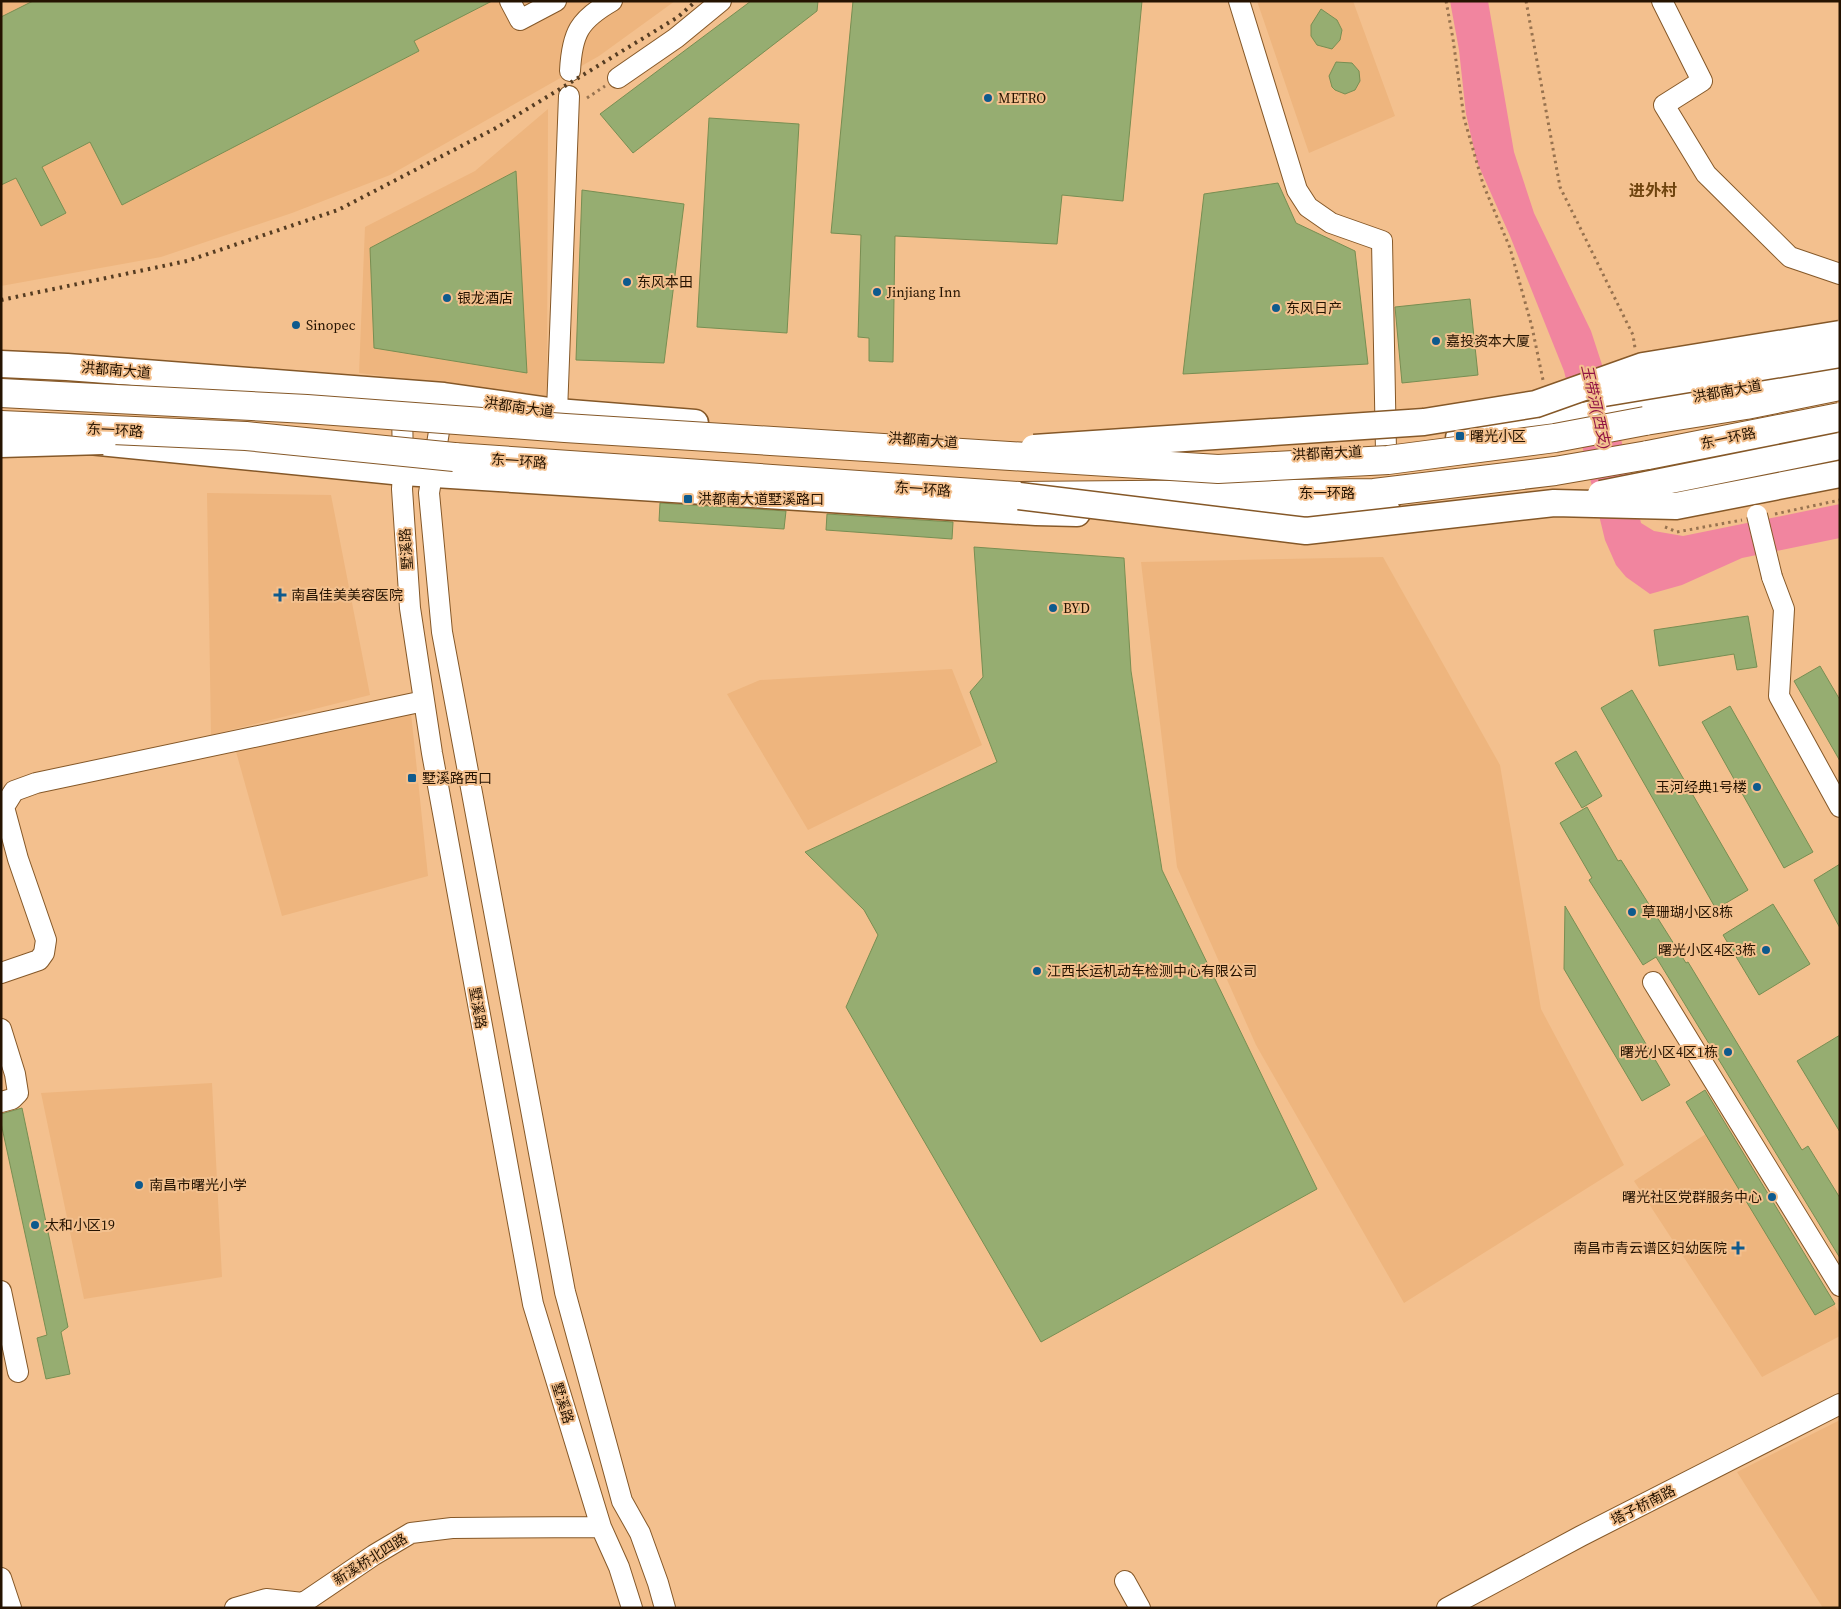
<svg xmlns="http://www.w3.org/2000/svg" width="1841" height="1609" font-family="'Source Serif 4','Noto Sans SC',serif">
	<rect width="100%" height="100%" fill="#f3c08e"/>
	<path fill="#eeb57e" d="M1,1H675L599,56L390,175L292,213L161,257L1,286Z
		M1257,1H1353L1395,116L1309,153Z
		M548,109L547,396L359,373L365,227L475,171Z
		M207,493L331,495L370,695L211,735Z
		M1383,557L1500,765L1541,1009L1624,1165L1404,1303L1256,1045L1177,867L1141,562Z
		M952,669L982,745L808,830L727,694L760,680Z
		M411,713L428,876L282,916L235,748Z
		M212,1083L222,1277L84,1299L41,1093Z
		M1721,1124L1840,1314V1336L1762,1377L1634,1181Z
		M1840,1420V1608H1823L1737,1472Z"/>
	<path fill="#f1859f" d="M1450,1H1488L1514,152L1534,213L1591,331L1607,380L1641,523L1654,531L1683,536L1840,504V538L1742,558L1682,585L1650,594L1626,577L1616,565L1605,540L1564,371L1510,236L1477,162L1466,114L1459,50Z"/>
	<path fill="#96ad71" stroke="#788e52" d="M33,1H492L414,41L419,51L122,205L90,142L42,167L66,213L41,226L16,178L1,185V17Z
		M751,1H818L817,11L633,153L600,114Z
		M853,1H1142L1123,201L1062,195L1057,244L895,236L893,362L869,361V338L858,337L861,235L831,233Z
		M1321,9L1337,20L1342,30L1340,40L1332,49L1317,45L1311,36V25Z
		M1336,62L1352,63L1359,71L1360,81L1355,90L1345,94L1335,90L1332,87L1329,76Z
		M709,118L799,124L787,333L697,327Z
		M516,171L527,373L374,348L370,248Z
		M1278,183L1296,223L1355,251L1368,364L1183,374L1204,194Z
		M582,190L684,204L664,363L576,360Z
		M1470,299L1478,375L1402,383L1395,307Z
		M660,503L786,511L784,529L659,521Z
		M827,514L953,522L952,539L826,530Z
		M974,547L1124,558L1131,671L1162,870L1317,1189L1041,1342L846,1007L878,935L864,910L805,852L997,762L970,692L983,677Z
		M1748,616L1757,667L1737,670L1734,654L1659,666L1654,630Z
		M1820,666L1840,700V761L1794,681Z
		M1632,690L1748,890L1716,909L1601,708Z
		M1730,706L1813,852L1784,868L1702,722Z
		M1576,751L1602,796L1582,808L1555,763Z
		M1587,807L1618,861L1621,860L1686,963L1688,962L1802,1150L1808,1146L1840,1198V1258L1656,957L1643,965L1589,880L1592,878L1560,823Z
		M1840,864V928L1814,880Z
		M1773,904L1810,964L1759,995L1723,935Z
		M1565,906L1670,1085L1642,1101L1564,969Z
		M1840,1035V1132L1797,1061Z
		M1705,1090L1835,1304L1815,1315L1686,1102Z
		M22,1108L68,1327L61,1332L70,1374L46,1379L37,1338L47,1335L1,1123V1114Z"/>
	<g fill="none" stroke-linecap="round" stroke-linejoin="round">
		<defs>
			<path id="minor" d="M510,1L520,20L556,1
				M1239,1L1297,190L1308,207L1331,223L1382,241L1386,451
				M1662,1L1702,81L1664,105L1706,174L1790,257L1840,274
				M570,71C572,33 579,20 612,1
				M618,78L676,38L721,1
				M402,403L403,472L402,489L410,608L432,753L533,1304L601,1527L619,1567L632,1608
				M443,407L429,493L442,632L565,1292L622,1501L640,1533L658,1583L665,1608
				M557,412L569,96
				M1772,577L1784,609L1779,696L1840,807
				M1,973L39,960L44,953L46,940L18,859L4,807L14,791L36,783L424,701
				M1653,982L1840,1286
				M1,1029L15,1074L18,1093L12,1099L1,1102
				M1,1291L18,1372
				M1,1578L11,1608
				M1125,1581L1140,1608
				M235,1608L266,1599L303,1603L374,1555L411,1533L452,1528L601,1527
				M1447,1608L1581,1536L1840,1404"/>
			<path id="major" d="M1,364L67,367L444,396L557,412L695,423
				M1459,438L1840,370
				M79,440L403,472L1036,512L1077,513
				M1251,515L1279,516L1387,511"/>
			<path id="highway" d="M1645,421L1746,405L1840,386
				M454,457L1019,496L1374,493L1555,471L1648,455"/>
		</defs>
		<use href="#minor" stroke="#855828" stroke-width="22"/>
		<use href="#major" stroke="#855828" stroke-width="29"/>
		<use href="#highway" stroke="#855828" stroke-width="30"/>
		<path stroke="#97724f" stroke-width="3" stroke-dasharray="2.5 4" stroke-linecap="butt" d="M1446,1L1453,39L1464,118L1483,184L1510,248L1532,327L1543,380
			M1526,1L1560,187L1633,335L1635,348
			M587,98L605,86
			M1775,514L1840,500
			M1665,527L1677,532L1742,520"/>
		<use href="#minor" stroke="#fff" stroke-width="20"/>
		<use href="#major" stroke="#fff" stroke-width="26"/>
		<use href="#highway" stroke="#fff" stroke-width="28"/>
		<path stroke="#553c22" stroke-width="4" stroke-dasharray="2.5 5" stroke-linecap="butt" d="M1,300L187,261L338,210L496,128L678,17L696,1"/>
		<defs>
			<path id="minor-bridge" d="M1757,515L1772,577"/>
			<path id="major-bridge" d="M1604,393L1840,354
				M1,444L103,441
				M1034,448L1424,422L1536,404L1643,366L1840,334
				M1601,494L1840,446
				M1019,496L1306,531L1554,503L1676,506L1840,474"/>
			<path id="highway-bridge" d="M1,393L307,409L565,428L1218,469L1388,460L1555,438L1645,421
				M1,425L246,436L454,457
				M1648,455L1840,417"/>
		</defs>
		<use href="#minor-bridge" stroke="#855828" stroke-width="22" stroke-linecap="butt"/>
		<use href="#major-bridge" stroke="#855828" stroke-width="29" stroke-linecap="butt"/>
		<use href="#highway-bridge" stroke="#855828" stroke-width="30" stroke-linecap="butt"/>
		<use href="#minor-bridge" stroke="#fff" stroke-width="20"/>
		<use href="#major-bridge" stroke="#fff" stroke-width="26"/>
		<use href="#highway-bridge" stroke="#fff" stroke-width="28"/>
	</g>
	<g fill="#0e5a8d" stroke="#f3c08e" stroke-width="2">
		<circle cx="988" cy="98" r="5"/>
		<circle cx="627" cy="282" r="5"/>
		<circle cx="877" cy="292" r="5"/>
		<circle cx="447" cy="298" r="5"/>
		<circle cx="1276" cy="308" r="5"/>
		<circle cx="296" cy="325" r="5"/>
		<circle cx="1436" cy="341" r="5"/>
		<rect x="1455" y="431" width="10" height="10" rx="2.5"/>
		<rect x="683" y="494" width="10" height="10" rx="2.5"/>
		<path d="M277.5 587.5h5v5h5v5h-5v5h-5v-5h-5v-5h5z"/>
		<circle cx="1053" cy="608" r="5"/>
		<rect x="407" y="773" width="10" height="10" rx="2.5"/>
		<circle cx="1757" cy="787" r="5"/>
		<circle cx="1632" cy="912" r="5"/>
		<circle cx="1766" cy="950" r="5"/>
		<circle cx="1037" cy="971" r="5"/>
		<circle cx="1728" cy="1052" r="5"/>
		<circle cx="139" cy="1185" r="5"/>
		<circle cx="1772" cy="1197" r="5"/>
		<circle cx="35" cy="1225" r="5"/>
		<path d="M1735.5 1240.5h5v5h5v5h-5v5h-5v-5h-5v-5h5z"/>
	</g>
	<g text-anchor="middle" stroke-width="4" stroke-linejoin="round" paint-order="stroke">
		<g font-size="14" fill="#251301" stroke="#f3c08e" text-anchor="start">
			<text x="998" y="103">METRO</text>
			<text x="637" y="287">东风本田</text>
			<text x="887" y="297">Jinjiang Inn</text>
			<text x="457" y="303">银龙酒店</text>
			<text x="1286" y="313">东风日产</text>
			<text x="306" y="330">Sinopec</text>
			<text x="1446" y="346">嘉投资本大厦</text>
			<text x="1470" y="441">曙光小区</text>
			<text x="698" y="504">洪都南大道墅溪路口</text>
			<text x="291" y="600">南昌佳美美容医院</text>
			<text x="1063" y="613">BYD</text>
			<text x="422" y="783">墅溪路西口</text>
			<text x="1747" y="792" text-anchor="end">玉河经典1号楼</text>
			<text x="1642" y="917">草珊瑚小区8栋</text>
			<text x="1756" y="955" text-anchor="end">曙光小区4区3栋</text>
			<text x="1047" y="976">江西长运机动车检测中心有限公司</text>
			<text x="1718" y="1057" text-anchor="end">曙光小区4区1栋</text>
			<text x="149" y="1190">南昌市曙光小学</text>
			<text x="1762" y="1202" text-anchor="end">曙光社区党群服务中心</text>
			<text x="45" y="1230">太和小区19</text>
			<text x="1727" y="1253" text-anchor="end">南昌市青云谱区妇幼医院</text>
		</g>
		<g font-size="14" fill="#251301" stroke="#f3c08e">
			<text transform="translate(116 370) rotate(5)" y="5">洪都南大道</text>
			<text transform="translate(1727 391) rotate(-10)" y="5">洪都南大道</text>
			<text transform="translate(519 407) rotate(8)" y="5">洪都南大道</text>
			<text transform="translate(115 430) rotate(3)" y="5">东一环路</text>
			<text transform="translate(1728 438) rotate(-12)" y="5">东一环路</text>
			<text transform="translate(923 440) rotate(4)" y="5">洪都南大道</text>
			<text transform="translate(1327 453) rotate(-3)" y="5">洪都南大道</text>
			<text transform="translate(519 461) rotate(4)" y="5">东一环路</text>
			<text transform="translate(923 489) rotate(4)" y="5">东一环路</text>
			<text x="1327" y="498">东一环路</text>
			<text transform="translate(406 549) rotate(-94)" y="5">墅溪路</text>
			<text transform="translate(478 1008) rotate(80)" y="5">墅溪路</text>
			<text transform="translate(563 1403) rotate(73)" y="5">墅溪路</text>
			<text transform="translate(1643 1505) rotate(-27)" y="5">塔子桥南路</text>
			<text transform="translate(370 1559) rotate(-32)" y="5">新溪桥北四路</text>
		</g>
		<g font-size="15" font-style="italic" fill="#911444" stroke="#f3c08e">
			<text transform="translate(1596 407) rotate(77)" y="5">玉带河(西支)</text>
		</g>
		<g font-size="16" font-weight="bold" fill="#6e430e" stroke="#f3c08e">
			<text x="1653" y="196">进外村</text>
		</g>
	</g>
	<rect width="1841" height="1609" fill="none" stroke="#251301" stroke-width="5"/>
</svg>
